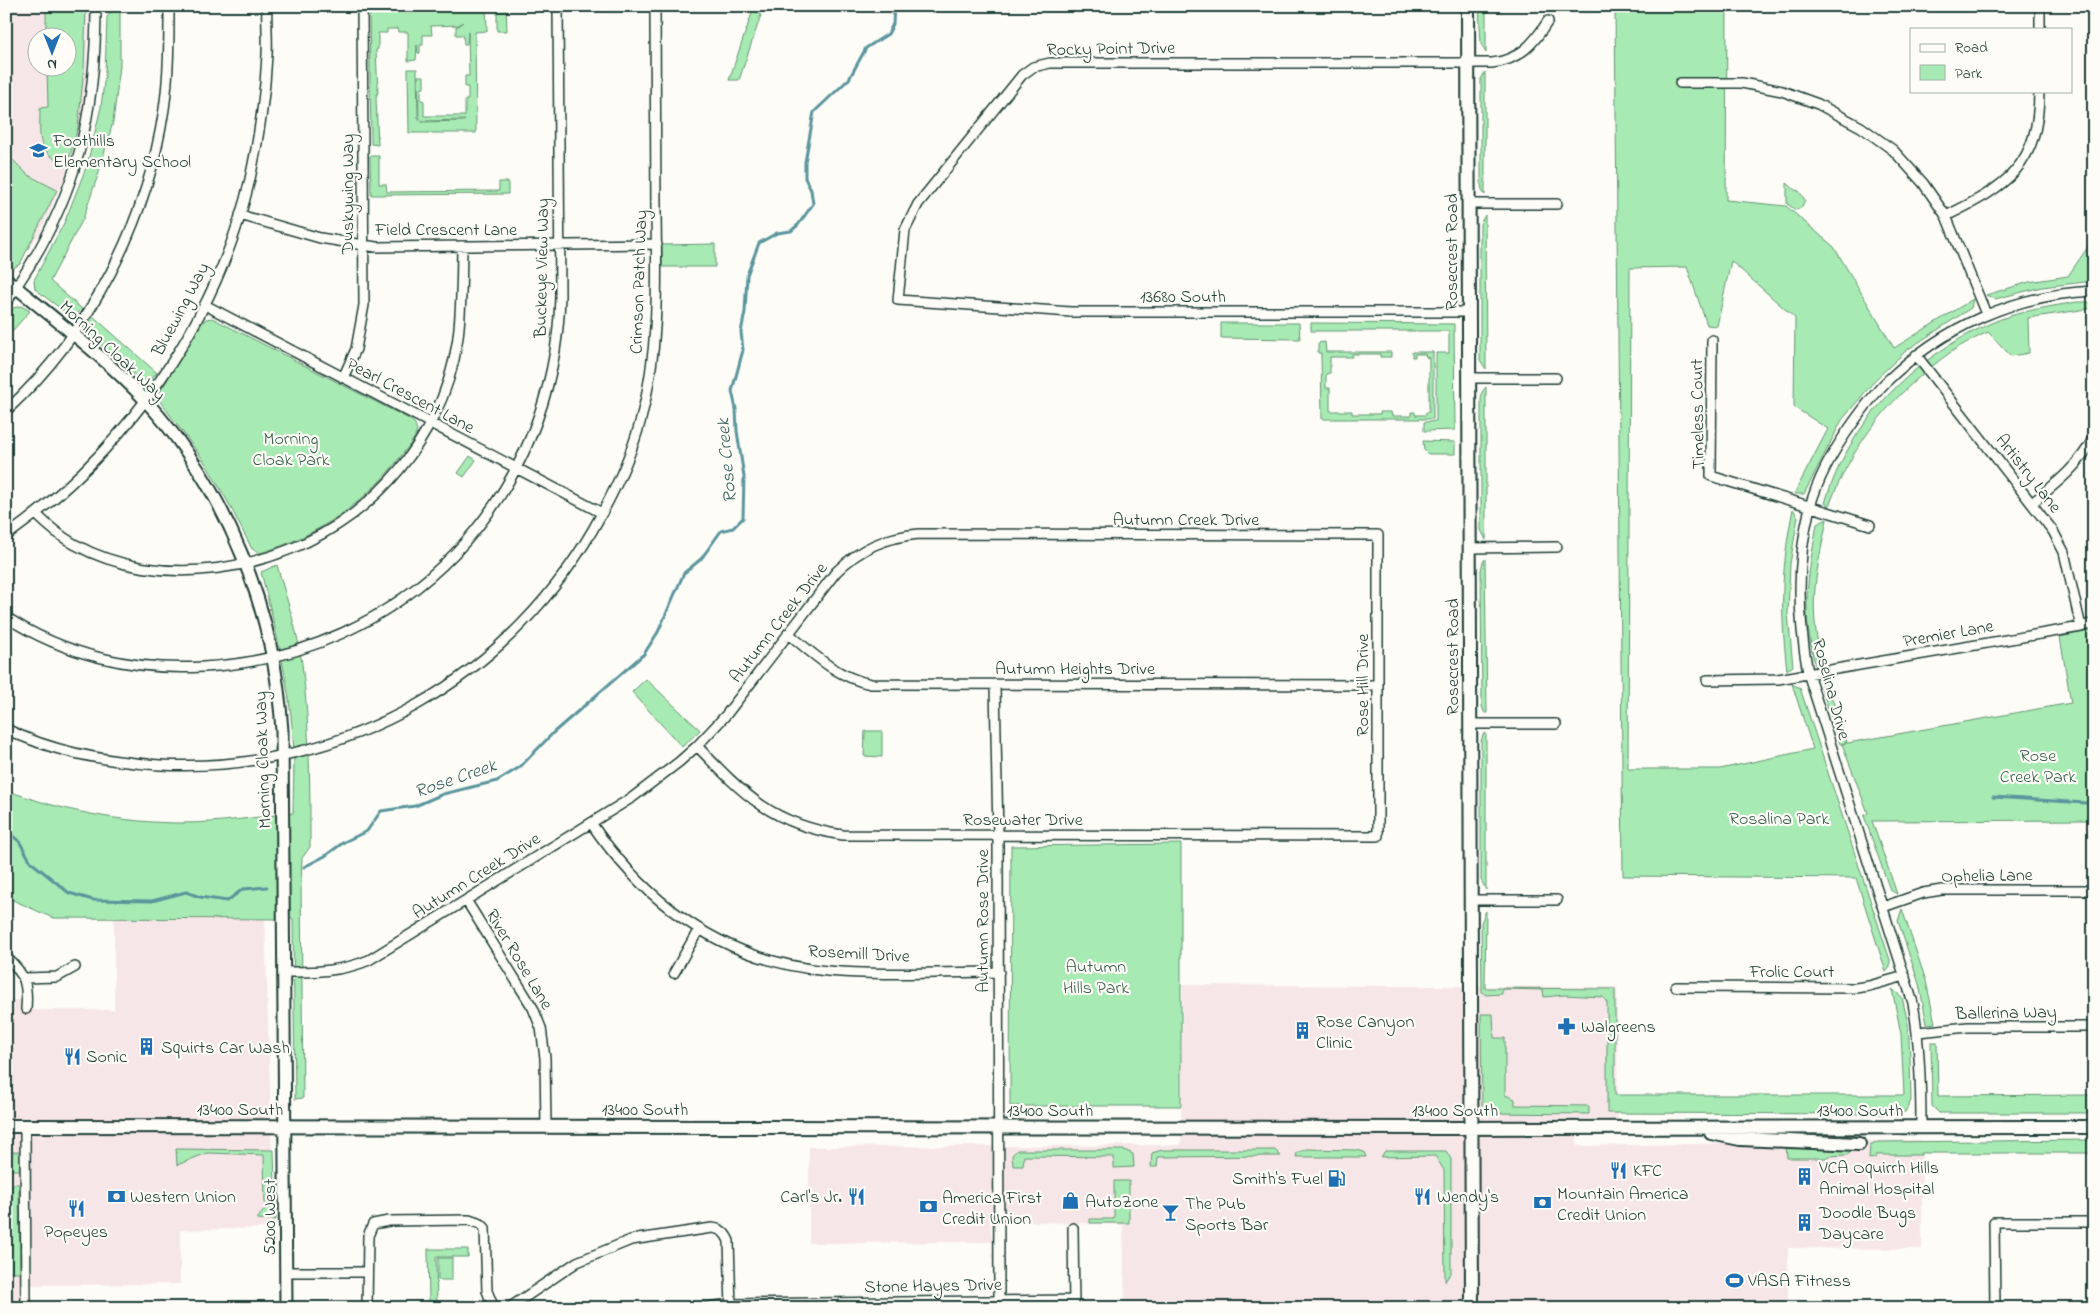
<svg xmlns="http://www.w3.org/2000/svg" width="2100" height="1314" font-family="'Indie Flower',sans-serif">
	<rect width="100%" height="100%" fill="#fdfcf7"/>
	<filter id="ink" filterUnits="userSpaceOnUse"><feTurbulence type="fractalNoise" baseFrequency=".02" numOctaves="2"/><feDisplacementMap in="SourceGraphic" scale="10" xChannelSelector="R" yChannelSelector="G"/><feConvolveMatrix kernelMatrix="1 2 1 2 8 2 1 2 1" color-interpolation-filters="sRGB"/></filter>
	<g filter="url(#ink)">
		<path fill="#f7e6e8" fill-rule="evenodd" d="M6,6H88L87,68L82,120L63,181L40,232L14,270L6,265ZM38,38H68V68H38Z
			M114,917L265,919L274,1228L180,1230V1284L23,1285L22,1308H6V1000H20V1010H114Z
			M1183,985L1617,987L1618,1120L1577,1119V1146L1922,1140V1249L1788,1248V1308H1125L1123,1225L990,1220L992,1242L809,1243V1147L1181,1145Z"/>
		<path fill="#a8eab3" stroke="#649474" d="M46,6H86L84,69L78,127L67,167C35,148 40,143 40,108L48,107L47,68H68V38L46,37Z
			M369,6H486L487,31L475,32L476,133H409L408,69H417L418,117L421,122L464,121L465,120L423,121L419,117L418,76H424V88L421,89V100L424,101V116H465V100H468V87H465V76H469L468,31L467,44H464L463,35H456V26H459L463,22L459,25L431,26L432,35H423V45H420V53H418L417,45L416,60L408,61V32H398L397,27V29H387V33H378V49L376,50L378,92L376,97L378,145L371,144Z
			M497,6H506L507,31H497Z
			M1479,6H1486V53L1481,44Z
			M1615,6H1727L1726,200L1786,206L1834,247L1894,348L1973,299L1971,308L1907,350L1876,379L1842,420L1804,494H1794L1828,429L1794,407L1795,318L1731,261L1717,326L1707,325L1687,267L1630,268L1628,769H1720L1813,749L1792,684L1800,688L1890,960V967L1886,972L1856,878L1623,876Z
			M120,8V66L113,122L99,172L83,219L50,281L82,309L76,315L70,316L35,289L34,280L65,221L87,165L101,107L105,74L107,17L113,9Z
			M753,10L761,15L739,80H729Z
			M1485,72V195L1482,191L1481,182V79Z
			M6,153L28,175L57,190L20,264L13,268L6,263Z
			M370,156H379V184H386L387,192L499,191V182H508V194L371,195Z
			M1787,183L1795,190L1799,191L1805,200L1801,208L1796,210L1787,204Z
			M1485,215L1486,369L1480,360V224Z
			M2094,238V281L2042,287L1995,299L1986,295L2029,282L2068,276Z
			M715,244V267H662V245Z
			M2077,302H2089L2094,308L2028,318L2029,353L2011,356L1988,332C1976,338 1962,344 1951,352C1894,393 1854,440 1829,506L1825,503C1849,422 1913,358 1989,324C2017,311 2048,307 2077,302Z
			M21,306L30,311L6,338V316L13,308Z
			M93,316L157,373L148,381L139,379L90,335L87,327Z
			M212,318L411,420L415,424L417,430C415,440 407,448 401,456C366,503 316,537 260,553L252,549L228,502L204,461L159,400L161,390L202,323L206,319Z
			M1221,323H1299L1300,339L1221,338Z
			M1311,323L1454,324L1455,430L1424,431V422L1436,421V353H1449V331H1311Z
			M1325,342L1326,352H1391V357H1380V354H1352V357H1330V373L1326,374V388H1330V411H1352V414H1380V412H1391L1392,416H1411V412H1415V415H1426V412H1429V358L1426,357L1425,354H1415V357H1412V352H1433V419H1322L1321,353H1318V343Z
			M1486,387V540L1481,530V400L1482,392Z
			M1423,441L1455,442V454H1428L1424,450Z
			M470,456L476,460L464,477L458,473Z
			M1793,509L1798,517L1790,564L1788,614L1793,666L1787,670C1780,611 1781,568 1793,509Z
			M1827,519C1823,542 1817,565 1815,588C1810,641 1830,693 1847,742L1842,744L2071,703L2060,637L2094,630V820L1872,821L1897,894L1890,890L1864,816L1868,813L1842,744H1840C1826,701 1809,658 1807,613C1806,583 1812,554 1817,524Z
			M1485,559L1487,714L1484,712L1482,706L1481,570L1483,562Z
			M277,565C286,598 298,631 302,664C310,725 310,786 310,847L302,858L301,883L303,1098L295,1099L293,919L53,918L6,897V790C62,811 123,823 182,823C219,823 256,817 293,813C293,788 295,762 293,737C289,681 275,627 261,572Z
			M646,679L700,730L682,747L632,692Z
			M865,731H882V757L864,756Z
			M1486,733V890L1481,880V741L1483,735Z
			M1181,844V1106H1010L1011,846Z
			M1902,909L1926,981L1935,1023L1927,1024L1919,984L1898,921Z
			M1486,911L1485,988L1615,989V1095H1904L1901,1034L1892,989L1902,997L1908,1024L1910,1056L1911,1101L1905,1112L1889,1114L1607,1113V1003L1603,997L1564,995L1544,997L1543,990L1502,989V994L1486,995L1482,992L1481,923Z
			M1481,1014H1493L1494,1038H1505V1095L1515,1099V1105L1589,1106V1114L1489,1113L1482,1105Z
			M1931,1042H1937L1938,1096L2094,1095V1113H1939L1932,1106Z
			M2094,1140V1153H1921V1155H1876V1158L1869,1159L1870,1146L1878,1142Z
			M1786,1145L1851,1147V1152L1847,1155L1828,1156V1158H1787Z
			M176,1149L274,1150L276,1220L257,1219L265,1209L264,1155L207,1153L177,1165Z
			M1306,1149L1357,1150L1364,1152L1366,1157H1296L1297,1153Z
			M1017,1150H1124L1133,1154L1134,1167L1114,1168V1157L1024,1156L1023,1166H1013L1012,1155Z
			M1162,1150H1275L1281,1156L1158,1157L1157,1167H1151L1152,1153Z
			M1385,1151H1446L1451,1159V1273L1445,1281L1444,1170L1435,1156L1381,1157Z
			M6,1152H20V1170H6Z
			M1114,1181H1129V1223H1090V1219H1114Z
			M16,1183L19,1185L20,1272H6V1251L10,1248L11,1187Z
			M428,1249H468V1257H436L437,1308L429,1302Z
			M438,1258H452V1280H438Z"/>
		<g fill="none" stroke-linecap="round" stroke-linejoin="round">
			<path stroke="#5a959c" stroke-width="3" d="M1993,797L2086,803L2094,801
				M6,831L19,841L31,862L69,893L93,900L152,901L186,892L200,897L227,901L243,889L267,887
				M304,867L325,856L344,842L367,831L381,811L415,806L443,794L497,781L520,767L554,732L644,654L658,632L684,573L701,559L721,531L733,528L743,518L744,477L737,431L736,409L732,391L743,350L741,332L745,312L747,275L759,243L777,233L791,231L798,225L813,204L811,190L805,178V162L814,112L849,79L866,48L888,34L893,24L894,6"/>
			<defs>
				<path id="minor" d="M2040,29V7
					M1680,83H1742L1782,91L1818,104L1861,127L1893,150L1923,183L1946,216L1986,314
					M1469,204H1557
					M240,215L320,238L376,247L657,244
					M1946,216C2007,186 2039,166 2039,91
					M16,287C77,197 96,114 96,6
					M205,305L602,513
					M1469,312H1071L898,300L905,230L918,204L1022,75L1033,67L1050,63H1492C1520,60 1534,43 1548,21
					M1712,340L1711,476L1870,525
					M1916,355L2053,531L2064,552L2081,627
					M343,378L356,349L364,305L362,6
					M1469,378H1556
					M6,411C91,332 147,223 164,109C169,75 169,41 169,6
					M2032,503C2057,483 2080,465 2094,437
					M36,514C47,525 60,536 74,544C160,592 277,571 353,514C387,488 415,454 434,416C463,358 461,309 462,246
					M6,536C126,451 217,322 250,179C259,138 265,97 267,55C268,39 266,23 267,6
					M1469,548L1557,547
					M6,617C64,655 134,671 203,667C404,656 555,498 560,296L558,6
					M788,633C814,655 837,677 871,684L1378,685
					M1707,680L1778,679L2081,627L2094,623
					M995,685L998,836L999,1308
					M1470,724H1556
					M6,729C53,752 109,762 160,765C345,774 514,678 601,515C618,484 632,453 641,419C659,351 657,283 656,214C656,144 655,75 655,6
					M591,823C648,906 725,961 827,971C884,976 942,972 999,972
					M466,900L533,1008L541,1028L545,1058L546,1127
					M1470,900H1557
					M1883,907L1923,893L1942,890H2094
					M6,957C25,974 28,984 26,1009
					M283,972C313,972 341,972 369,960L633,797L679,762L697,746L726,715L836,572C860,548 886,537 919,534L1378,535V836L843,835C773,825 744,795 697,746
					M674,973L699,929
					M25,978L57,977L75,967
					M1676,987L1856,988L1869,986L1905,976
					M1918,1032L1968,1027H2094
					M25,1126L26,1308
					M1921,1127C1921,1085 1920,1044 1913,1003L1808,673C1798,617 1796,564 1810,507C1818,477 1835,448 1853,423C1863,409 1874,394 1886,382C1942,327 2016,294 2094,291
					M1073,1228L1074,1308
					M286,1272H367
					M367,1308L368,1236L373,1224L389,1221L469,1220L481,1224L485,1228L487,1291L494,1308
					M509,1308L577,1262L631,1240L712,1228C721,1229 725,1232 729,1241L731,1308
					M702,1308L730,1304L1074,1300
					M1995,1308L1994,1222H2094"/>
				<path id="tertiary" d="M6,279C53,318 104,356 146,401C227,490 275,611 282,731L286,1308
					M6,300L16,287"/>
				<path id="secondary" d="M1468,6L1472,1308
					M6,1126L1451,1128L2094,1127
					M1711,1133L1740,1139L1859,1144"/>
			</defs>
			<use href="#minor" stroke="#1f3d34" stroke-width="12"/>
			<use href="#tertiary" stroke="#1f3d34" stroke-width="15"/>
			<use href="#secondary" stroke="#1f3d34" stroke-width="16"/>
			<use href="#minor" stroke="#fdfcf7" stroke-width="9"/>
			<use href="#tertiary" stroke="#fdfcf7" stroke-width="11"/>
			<use href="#secondary" stroke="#fdfcf7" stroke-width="12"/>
		</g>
	</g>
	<defs>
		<symbol id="school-bare" viewBox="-9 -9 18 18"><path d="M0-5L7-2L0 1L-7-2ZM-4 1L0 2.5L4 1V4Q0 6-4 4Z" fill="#1f6fb2" stroke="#fdfcf7" stroke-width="2.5" paint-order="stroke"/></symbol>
		<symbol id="pharmacy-bare" viewBox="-9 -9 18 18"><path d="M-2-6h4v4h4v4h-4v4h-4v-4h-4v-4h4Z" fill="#1f6fb2" stroke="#fdfcf7" stroke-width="2.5" paint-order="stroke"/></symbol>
		<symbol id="building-bare" viewBox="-9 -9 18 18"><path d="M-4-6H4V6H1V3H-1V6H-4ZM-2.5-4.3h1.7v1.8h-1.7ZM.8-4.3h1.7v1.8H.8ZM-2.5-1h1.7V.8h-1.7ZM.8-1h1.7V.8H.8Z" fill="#1f6fb2" stroke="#fdfcf7" stroke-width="2.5" paint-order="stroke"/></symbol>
		<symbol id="restaurant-bare" viewBox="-9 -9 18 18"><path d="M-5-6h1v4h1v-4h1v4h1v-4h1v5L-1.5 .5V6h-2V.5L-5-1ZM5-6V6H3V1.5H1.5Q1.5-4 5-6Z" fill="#1f6fb2" stroke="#fdfcf7" stroke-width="2.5" paint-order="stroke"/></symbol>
		<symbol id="fuel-bare" viewBox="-9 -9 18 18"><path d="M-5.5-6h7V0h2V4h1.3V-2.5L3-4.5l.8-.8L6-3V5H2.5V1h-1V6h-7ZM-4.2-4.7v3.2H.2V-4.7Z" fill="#1f6fb2" stroke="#fdfcf7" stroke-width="2.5" paint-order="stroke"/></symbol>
		<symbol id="bank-bare" viewBox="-9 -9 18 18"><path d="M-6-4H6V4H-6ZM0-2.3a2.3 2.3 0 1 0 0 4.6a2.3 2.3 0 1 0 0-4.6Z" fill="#1f6fb2" stroke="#fdfcf7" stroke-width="2.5" paint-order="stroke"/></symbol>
		<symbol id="shop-bare" viewBox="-9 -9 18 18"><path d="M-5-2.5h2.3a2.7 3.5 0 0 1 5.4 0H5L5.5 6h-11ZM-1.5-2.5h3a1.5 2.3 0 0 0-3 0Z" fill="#1f6fb2" stroke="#fdfcf7" stroke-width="2.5" paint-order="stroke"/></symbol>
		<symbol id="bar-bare" viewBox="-9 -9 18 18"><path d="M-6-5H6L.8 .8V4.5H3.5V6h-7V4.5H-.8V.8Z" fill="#1f6fb2" stroke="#fdfcf7" stroke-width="2.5" paint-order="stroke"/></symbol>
		<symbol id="stadium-bare" viewBox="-9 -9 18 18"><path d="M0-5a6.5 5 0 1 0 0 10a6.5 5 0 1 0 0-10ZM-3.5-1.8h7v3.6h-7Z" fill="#1f6fb2" stroke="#fdfcf7" stroke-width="2.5" paint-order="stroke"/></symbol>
	</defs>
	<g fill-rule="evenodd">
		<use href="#school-bare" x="26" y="138" width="25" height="25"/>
		<use href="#pharmacy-bare" x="1554" y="1014" width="25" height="25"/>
		<use href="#building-bare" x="1290" y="1018" width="25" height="25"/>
		<use href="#building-bare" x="134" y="1034" width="25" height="25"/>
		<use href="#restaurant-bare" x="60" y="1044" width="25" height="25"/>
		<use href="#restaurant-bare" x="1606" y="1158" width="25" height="25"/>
		<use href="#building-bare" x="1792" y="1164" width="25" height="25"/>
		<use href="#fuel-bare" x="1324" y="1166" width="25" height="25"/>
		<use href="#bank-bare" x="104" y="1184" width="25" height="25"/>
		<use href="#restaurant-bare" x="844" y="1184" width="25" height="25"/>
		<use href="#restaurant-bare" x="1410" y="1184" width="25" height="25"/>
		<use href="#shop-bare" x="1058" y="1188" width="25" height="25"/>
		<use href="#bank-bare" x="1530" y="1190" width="25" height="25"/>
		<use href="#bank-bare" x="916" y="1194" width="25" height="25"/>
		<use href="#restaurant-bare" x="64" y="1196" width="25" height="25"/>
		<use href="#bar-bare" x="1158" y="1200" width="25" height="25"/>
		<use href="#building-bare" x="1792" y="1210" width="25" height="25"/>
		<use href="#stadium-bare" x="1722" y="1268" width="25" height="25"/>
	</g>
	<g text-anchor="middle" stroke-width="4.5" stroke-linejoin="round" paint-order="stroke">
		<g font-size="18" fill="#1f3d34" stroke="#fdfcf7">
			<text transform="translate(1111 48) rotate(-1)" y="6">Rocky Point Drive</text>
			<text transform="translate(347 194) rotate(-90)" y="6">Duskywing Way</text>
			<text x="446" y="235">Field Crescent Lane</text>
			<text transform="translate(1451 252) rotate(-90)" y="6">Rosecrest Road</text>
			<text transform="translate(541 268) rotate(-89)" y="6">Buckeye View Way</text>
			<text transform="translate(638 282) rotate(-88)" y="6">Crimson Patch Way</text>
			<text x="1183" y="302">13680 South</text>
			<text transform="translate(180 309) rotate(-62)" y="6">Bluewing Way</text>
			<text transform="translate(113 350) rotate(43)" y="6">Morning Cloak Way</text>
			<text transform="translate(411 395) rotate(28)" y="6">Pearl Crescent Lane</text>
			<text transform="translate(1697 414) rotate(-91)" y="6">Timeless Court</text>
			<text transform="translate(2029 473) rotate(52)" y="6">Artistry Lane</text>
			<text x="1186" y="525">Autumn Creek Drive</text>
			<text transform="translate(778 622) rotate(-52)" y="6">Autumn Creek Drive</text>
			<text transform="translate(1948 633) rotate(-10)" y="6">Premier Lane</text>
			<text transform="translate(1452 657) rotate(-90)" y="6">Rosecrest Road</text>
			<text x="1075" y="674">Autumn Heights Drive</text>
			<text transform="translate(1362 685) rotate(-90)" y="6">Rose Hill Drive</text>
			<text transform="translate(1832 689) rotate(75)" y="6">Roselina Drive</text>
			<text transform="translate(262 760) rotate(-92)" y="6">Morning Cloak Way</text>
			<text x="1023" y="825">Rosewater Drive</text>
			<text transform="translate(476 875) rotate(-32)" y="6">Autumn Creek Drive</text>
			<text transform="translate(1987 875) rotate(-1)" y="6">Ophelia Lane</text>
			<text transform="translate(982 921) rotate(-90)" y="6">Autumn Rose Drive</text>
			<text transform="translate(859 953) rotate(3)" y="6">Rosemill Drive</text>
			<text transform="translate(520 959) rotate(59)" y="6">River Rose Lane</text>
			<text x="1792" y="977">Frolic Court</text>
			<text transform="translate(2006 1012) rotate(-1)" y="6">Ballerina Way</text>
			<text x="240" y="1115">13400 South</text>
			<text x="645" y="1115">13400 South</text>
			<text x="1050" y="1116">13400 South</text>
			<text x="1455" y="1116">13400 South</text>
			<text x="1860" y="1116">13400 South</text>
			<text transform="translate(269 1217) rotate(-90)" y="6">5200 West</text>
			<text transform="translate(933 1285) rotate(-1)" y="6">Stone Hayes Drive</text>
		</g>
		<g font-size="18" fill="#1f3d34" stroke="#fdfcf7" text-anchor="start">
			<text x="53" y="146">Foothills<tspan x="53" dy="21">Elementary School</tspan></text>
			<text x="1316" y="1027">Rose Canyon<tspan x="1316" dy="21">Clinic</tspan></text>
			<text x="1581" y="1032">Walgreens</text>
			<text x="161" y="1053">Squirts Car Wash</text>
			<text x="86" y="1062">Sonic</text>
			<text x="1819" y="1173">VCA Oquirrh Hills<tspan x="1819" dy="21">Animal Hospital</tspan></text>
			<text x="1633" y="1176">KFC</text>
			<text x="1323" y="1184" text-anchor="end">Smith's Fuel</text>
			<text x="1557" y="1199">Mountain America<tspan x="1557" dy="21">Credit Union</tspan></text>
			<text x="130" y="1202">Western Union</text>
			<text x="842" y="1202" text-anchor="end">Carl's Jr.</text>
			<text x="1437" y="1202">Wendy's</text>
			<text x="942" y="1203">America First<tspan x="942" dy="21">Credit Union</tspan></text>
			<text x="1085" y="1207">AutoZone</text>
			<text x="1185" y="1209">The Pub<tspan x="1185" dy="21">Sports Bar</tspan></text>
			<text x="1819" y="1218">Doodle Bugs<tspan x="1819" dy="21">Daycare</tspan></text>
			<text x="76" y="1237" text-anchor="middle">Popeyes</text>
			<text x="1748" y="1286">VASA Fitness</text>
		</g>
		<g font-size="18" fill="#3a604d" stroke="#fdfcf7">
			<text x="291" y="444">Morning<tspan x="291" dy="21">Cloak Park</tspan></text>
			<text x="2038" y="761">Rose<tspan x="2038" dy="21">Creek Park</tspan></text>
			<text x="1779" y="824">Rosalina Park</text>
			<text x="1096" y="972">Autumn<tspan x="1096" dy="21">Hills Park</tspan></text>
		</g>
		<g font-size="19" font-style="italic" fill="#38625f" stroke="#fdfcf7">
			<text transform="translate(725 461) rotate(-95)" y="7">Rose Creek</text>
			<text transform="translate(455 777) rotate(-19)" y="7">Rose Creek</text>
		</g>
	</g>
	<rect width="2100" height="1314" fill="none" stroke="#fdfcf7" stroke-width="25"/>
	<rect x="12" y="12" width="2075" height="1289" fill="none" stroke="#1f3d34" stroke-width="2" filter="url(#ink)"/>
	<rect x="1910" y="28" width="162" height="65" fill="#fdfcf7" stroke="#a4b0a9"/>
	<rect x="1920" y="44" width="25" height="8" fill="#fdfcf7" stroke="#a4b0a9"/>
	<text x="1955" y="52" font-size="15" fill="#1f3d34">Road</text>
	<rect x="1920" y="65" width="25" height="15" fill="#a8eab3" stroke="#a4b0a9"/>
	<text x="1955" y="78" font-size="15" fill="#1f3d34">Park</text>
	<g transform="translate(52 52) rotate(180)"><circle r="24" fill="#fdfcf7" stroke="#a4b0a9"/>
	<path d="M0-4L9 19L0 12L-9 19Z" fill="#1f6fb2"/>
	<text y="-8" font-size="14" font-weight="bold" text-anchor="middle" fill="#1f3d34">N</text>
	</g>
</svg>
